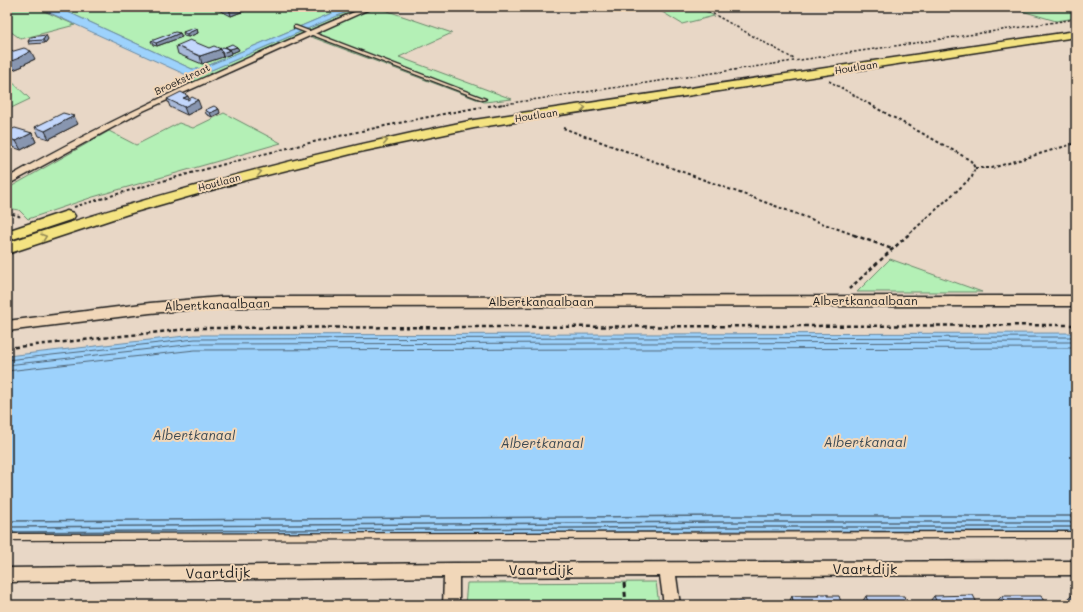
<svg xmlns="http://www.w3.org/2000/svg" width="1083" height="612" font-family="Mali,sans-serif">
	<rect width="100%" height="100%" fill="#e8d7c6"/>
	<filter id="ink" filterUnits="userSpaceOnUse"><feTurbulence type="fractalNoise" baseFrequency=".025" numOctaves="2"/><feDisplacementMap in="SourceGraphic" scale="8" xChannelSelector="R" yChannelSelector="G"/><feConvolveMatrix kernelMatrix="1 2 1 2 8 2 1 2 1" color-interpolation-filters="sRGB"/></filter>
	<g filter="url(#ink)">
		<path fill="#b4f0b6" stroke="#688669" d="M7,7H35L75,25L21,39L7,29Z
			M57,7H346L200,69H192Z
			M358,7H376L452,33L399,57L512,99L484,102L309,36L182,92L193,78Z
			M654,7H698L714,16L682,24Z
			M1034,7H1076V18L1056,21L1022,11Z
			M7,77L30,99L7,110Z
			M224,113L281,143L93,197L28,219L19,210L7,208V189L109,131L136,145L179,123L193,128Z
			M890,259L982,292H857Z
			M656,582L659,605H465L467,583Z"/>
		<path fill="#9dd2fc" stroke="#6989a2" d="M37,7H57L192,69H200L346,7H358L193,78Z
			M1076,333V531H725L7,536V356L194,335Z"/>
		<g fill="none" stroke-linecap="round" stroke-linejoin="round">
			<path stroke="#506576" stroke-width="1" d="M7,360L195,339L1076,337
				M7,365L195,344L1076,342
				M7,371L195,350L1076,348"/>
			<path stroke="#506576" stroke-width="1.5" d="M7,521L725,516H1076
				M7,527L725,522H1076
				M7,532L725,527H1076"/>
			<defs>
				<path id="service" d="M294,26H296L486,99L483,100L294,28Z
					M1076,532V538L7,540V534Z"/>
				<path id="minor" d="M366,7H374L143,111L7,185V178C122,112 244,59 366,7Z
					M1076,561V575L676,576L680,605H664L660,576L459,577V605H443L444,577L7,582V568L452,563Z"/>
				<path id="tertiary" d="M1076,296V306L221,307L150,313L7,331V321L150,303L221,297Z"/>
				<path id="primary" d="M1076,31V37L474,128L355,153L243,181L128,214L7,254V243C160,192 316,152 474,120Z
					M67,211L73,213L75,216L73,219L7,241V231Z"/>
			</defs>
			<use href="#service" stroke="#1c1c1c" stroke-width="2.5"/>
			<use href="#minor" stroke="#1c1c1c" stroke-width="3"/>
			<use href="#tertiary" stroke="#1c1c1c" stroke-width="3"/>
			<use href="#primary" stroke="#1c1c1c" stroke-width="3"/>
			<path stroke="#1c1c1c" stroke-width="1.5" stroke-dasharray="2.5 2" stroke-linecap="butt" d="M701,7L794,59
				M829,81L871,105
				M498,105L1076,19"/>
			<path stroke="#1c1c1c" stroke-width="2" stroke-dasharray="3 2.5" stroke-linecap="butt" d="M869,104L958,153L971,161L975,168L972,177L907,236
				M488,106L505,104
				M563,128L857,236
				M975,168H992L1076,143
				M74,207C208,166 343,132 481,107
				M7,212L19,216L21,219"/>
			<path stroke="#1c1c1c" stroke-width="2.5" stroke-dasharray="4 3" stroke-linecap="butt" d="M854,235L892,249
				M849,289L908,235
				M7,348L198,328L1076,325"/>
			<path stroke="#1c1c1c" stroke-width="3" stroke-dasharray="5 4" stroke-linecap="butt" d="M624,583L626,603"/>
			<use href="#service" fill="#f1d7b9" fill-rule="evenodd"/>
			<use href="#minor" fill="#f1d7b9" fill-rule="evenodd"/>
			<use href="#tertiary" fill="#f1d7b9" fill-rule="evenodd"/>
			<use href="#primary" fill="#f4e382" fill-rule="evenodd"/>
		</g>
		<path fill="#a8b9d9" stroke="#1c1c1c" d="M219,7H254L231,16L219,10Z
			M197,29L198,33L188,37L184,36L183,32Z
			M180,33L182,37L157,46L153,45L151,41Z
			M48,39L45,43L29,44L28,41Z
			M176,46L219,49L225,48V47H237L239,50L232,53H230L231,54L202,64L178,54Z
			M7,53L35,59L22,65L23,66L13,70L8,69L7,68Z
			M167,99H189L201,108L187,115L170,107Z
			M205,110L220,113L212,117L206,114Z
			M78,124L49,139L39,136L35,127Z
			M7,129L32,133L36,142L21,150L7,145Z
			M818,594L828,596L842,605H788L792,596H817Z
			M1072,595H1076V605H1064L1063,604Z
			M866,596L907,605H861V604Z
			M934,596L978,605H928V604Z
			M1002,596L1046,605H995L994,604Z"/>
		<path fill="#8896b0" stroke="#1c1c1c" d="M233,7H254L231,16L229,8Z
			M197,29L198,33L188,37L186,34Z
			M180,33L182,37L157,46L156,43Z
			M46,35L48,39L45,43L43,40Z
			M237,47L239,50L232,53L230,49Z
			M221,49L223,57L202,64L200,56Z
			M230,50L231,54L223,57L222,53Z
			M31,51L35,59L22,65L23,66L13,70L9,62Z
			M188,96L191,103L198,100L201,108L187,115L184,107L183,98Z
			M219,109L220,113L212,117L210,113Z
			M74,116L78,124L49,139L45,131Z
			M32,133L36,142L21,150L16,141Z"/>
		<path fill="#c3d7fc" stroke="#1c1c1c" d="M194,28L197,29L186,34L183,32Z
			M175,32L180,33L156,43L151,41Z
			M46,35L43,40L28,41L31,37Z
			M190,40L209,48L214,46L221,49L200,56L176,46Z
			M232,44L237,47L230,49L225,47Z
			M223,47L230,50L222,53L221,49H219Z
			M24,48L31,51L18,58H19L9,62H7V53Z
			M181,92L188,96L183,98L188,100L192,97L198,100L184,107L167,99Z
			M214,106L219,109L210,113L205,110Z
			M63,113L74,116L45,131L35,127Z
			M15,128L32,133L16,141L7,138V129L10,130Z
			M818,594H828V596H839L842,605H794L792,596H819Z
			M973,595L978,605H938L934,596Z
			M1072,595H1076V603Z
			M866,596H904L907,605H869Z
			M1002,596H1041L1046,605H1006Z
			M743,601L744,605H716V603Z"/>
		<defs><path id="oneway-chevron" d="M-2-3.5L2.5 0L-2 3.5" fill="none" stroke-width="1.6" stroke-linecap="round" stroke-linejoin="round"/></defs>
		<g stroke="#938954">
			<use href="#oneway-chevron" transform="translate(583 108) rotate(-9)"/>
			<use href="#oneway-chevron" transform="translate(385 141) rotate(-13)"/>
			<use href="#oneway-chevron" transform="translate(259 172) rotate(-14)"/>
			<use href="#oneway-chevron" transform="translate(44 237) rotate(-19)"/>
		</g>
	</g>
	<g text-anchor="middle" stroke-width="4" stroke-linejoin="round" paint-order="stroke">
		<g font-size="10" fill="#1c1c1c" stroke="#f1d7b9">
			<text transform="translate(856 67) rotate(-9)" y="4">Houtlaan</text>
			<text transform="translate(182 79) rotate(-25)" y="4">Broekstraat</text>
			<text transform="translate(536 115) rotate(-9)" y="4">Houtlaan</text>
			<text transform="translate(219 182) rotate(-15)" y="4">Houtlaan</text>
		</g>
		<g font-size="12" fill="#1c1c1c" stroke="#f1d7b9">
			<text x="865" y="305">Albertkanaalbaan</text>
			<text x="541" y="306">Albertkanaalbaan</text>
			<text transform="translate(217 305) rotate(-2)" y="4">Albertkanaalbaan</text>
		</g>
		<g font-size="13" font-style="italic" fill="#3c4a54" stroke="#f1d7b9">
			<text x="194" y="440">Albertkanaal</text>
			<text x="865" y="447">Albertkanaal</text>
			<text x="542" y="448">Albertkanaal</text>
		</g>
		<g font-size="14" fill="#1c1c1c" stroke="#f1d7b9">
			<text x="865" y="574">Vaartdijk</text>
			<text x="541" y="575">Vaartdijk</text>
			<text transform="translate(218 573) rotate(-1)" y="5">Vaartdijk</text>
		</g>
	</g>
	<rect width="1083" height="612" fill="none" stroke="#f1d7b9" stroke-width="24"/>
	<rect x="12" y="12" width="1059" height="588" fill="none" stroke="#1c1c1c" stroke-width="1.5" filter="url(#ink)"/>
</svg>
